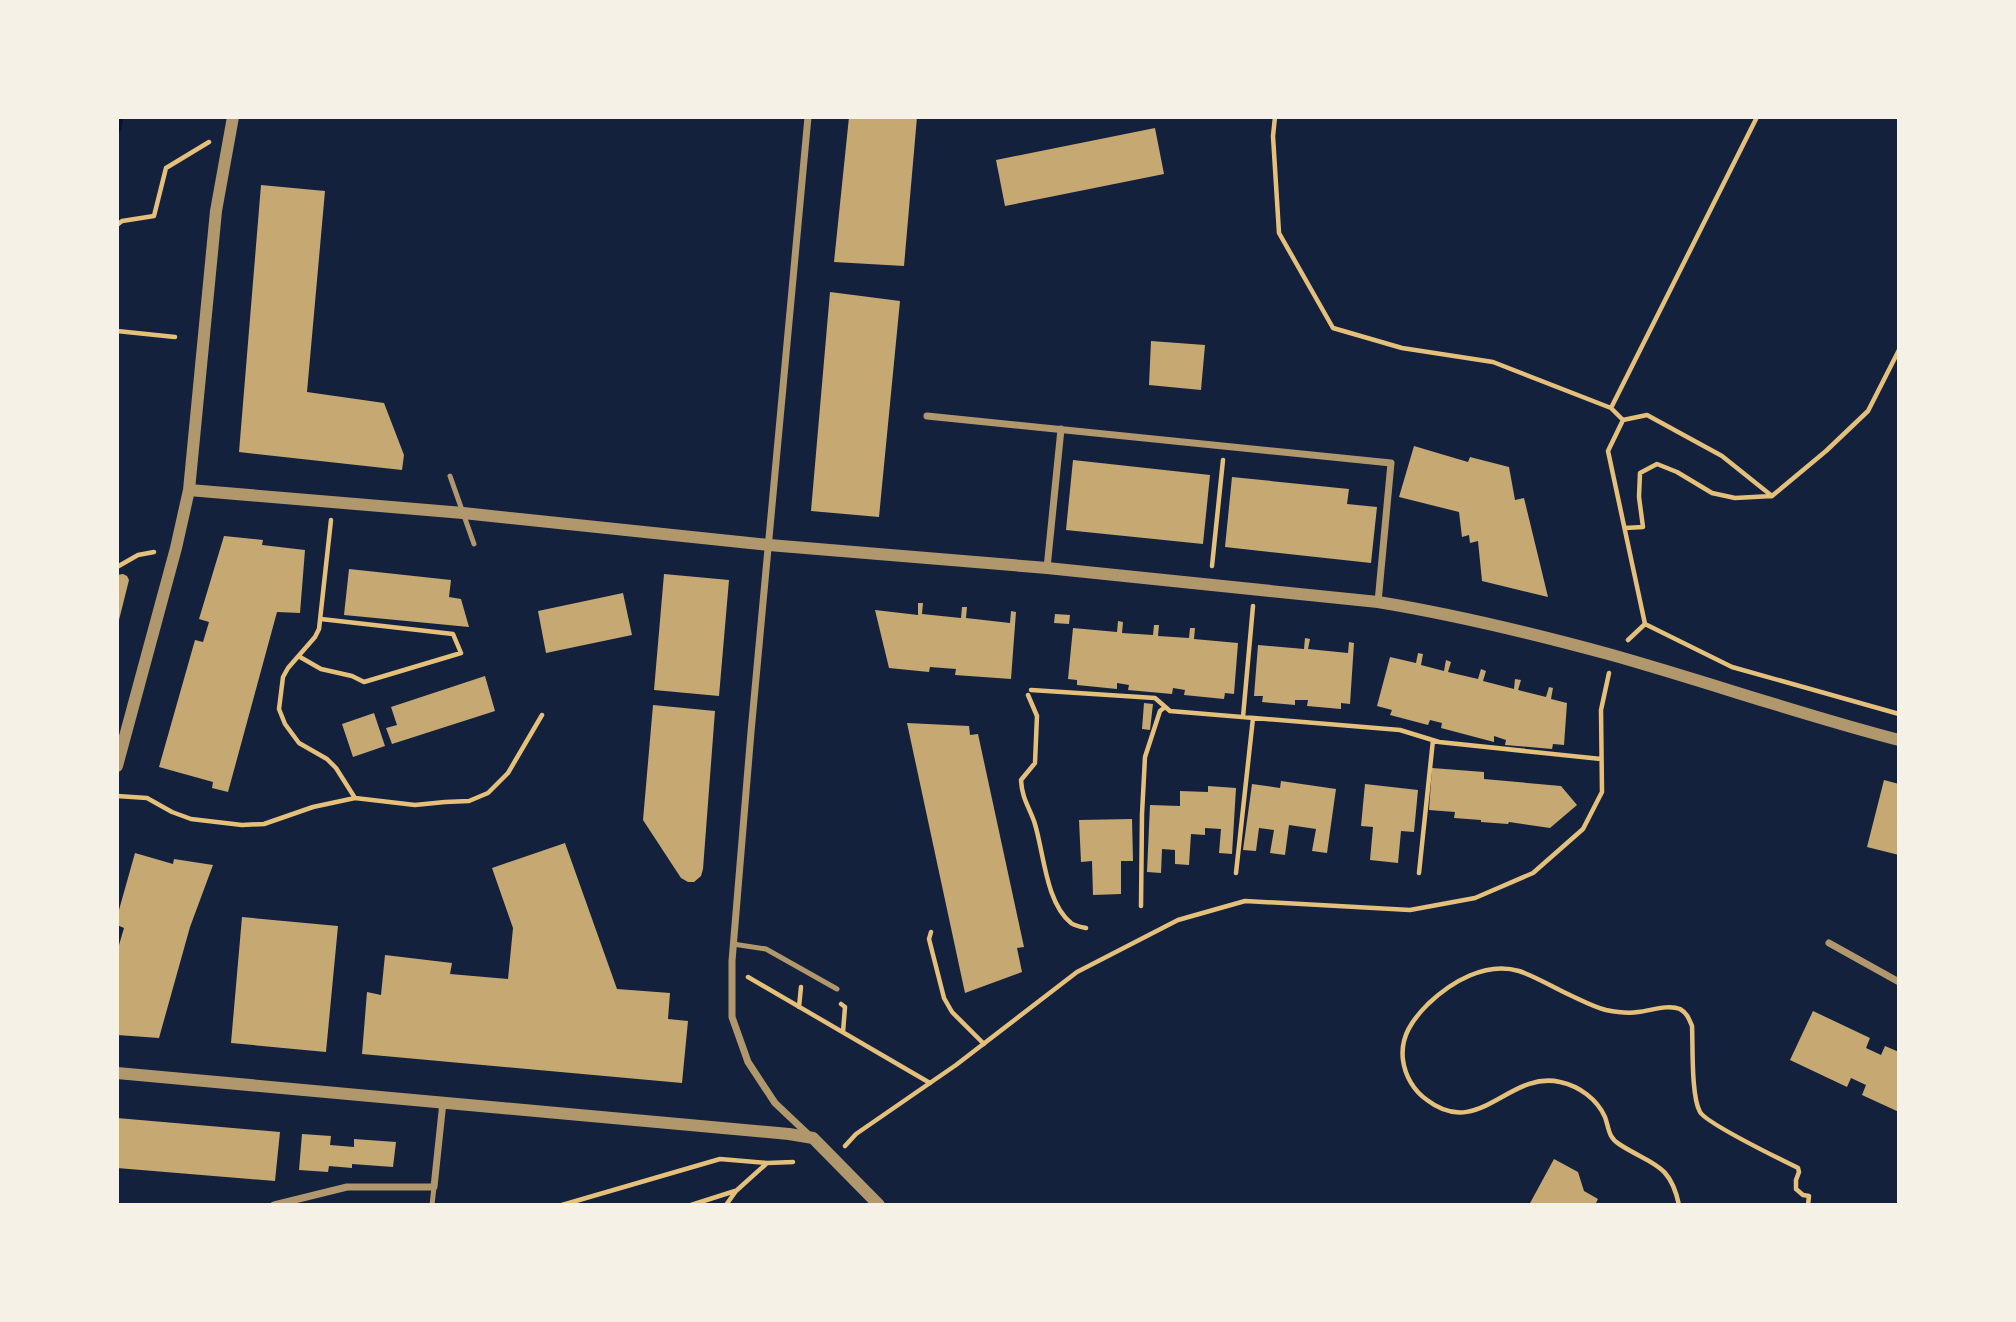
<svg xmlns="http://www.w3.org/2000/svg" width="2016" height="1322" font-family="Helvetica,sans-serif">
	<rect width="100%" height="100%" fill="#14213d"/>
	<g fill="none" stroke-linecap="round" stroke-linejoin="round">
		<path stroke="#0b132b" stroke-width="9" d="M117,128L119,117"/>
	</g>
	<path fill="#c6a872" d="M849,117H917L904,266L834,262Z
		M1155,128L1164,174L1005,206L996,160Z
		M261,185L325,191L307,392L384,403L404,455L402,470L239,452Z
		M830,292L900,301L879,517L811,511Z
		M1151,341L1205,345L1201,390L1149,385Z
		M1414,446L1468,462L1470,457L1509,467L1515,500L1524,498L1548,597L1482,581L1478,541L1470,543L1469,535L1462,537L1459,512L1399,497Z
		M1073,460L1210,475L1203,544L1066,530Z
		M1232,477L1349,489L1347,504L1377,507L1371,563L1225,547Z
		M224,536L263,540L262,545L305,550L300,613L277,612L228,792L212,788L213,782L159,767L195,640L203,642L209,622L199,619Z
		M349,569L451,580L449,597L461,599L469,627L344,615Z
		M123,574L127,576L129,580L118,624L117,575Z
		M664,574L729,580L719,696L654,690Z
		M623,593L632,635L546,653L538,611Z
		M918,603H923L922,614L961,618L962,607H967L966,618L1010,623L1011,611L1016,612L1011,679L955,675L956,669L930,667L929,672L889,668L875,610L918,615Z
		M1055,614L1070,615L1069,624L1054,623Z
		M1118,621L1123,622L1122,633L1153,635L1154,625H1159L1158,636L1189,638L1190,628H1195L1194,639L1238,643L1234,694L1225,693L1224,699L1184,695L1185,690L1173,688L1172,694L1128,690L1129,685L1117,683V689L1077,685V680L1068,679L1073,628L1117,632Z
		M1305,638L1310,639L1308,649L1348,653L1349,642L1354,643L1350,704L1341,703V709L1307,706L1308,700H1295V705L1262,702L1263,696H1254L1258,645L1304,649Z
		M1418,653L1423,654L1421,665L1444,671L1446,660L1451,662L1448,672L1478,679L1481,669L1486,671L1483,681L1514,689L1515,679L1521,680L1518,690L1546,697L1549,687L1553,688L1551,699L1567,703L1564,745L1553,744L1552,749L1505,745L1506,740L1494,736V742L1441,728L1442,723L1430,720L1428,725L1390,715L1392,710L1377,706L1390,657L1416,663Z
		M485,676L495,711L392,744L386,728L397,725L391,707Z
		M1144,703L1153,704L1150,730L1142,729Z
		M653,705L715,711L703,869L701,876L694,882H688L681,878L643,820Z
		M374,713L385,746L353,757L342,724Z
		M907,723L969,726L970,735L978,734L1024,947L1017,948L1022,972L965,993Z
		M1432,768L1484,772V779L1561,786L1577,805L1550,828L1509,822L1508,824L1481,822V820L1454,818L1455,812L1429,810Z
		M1884,780L1899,784V855L1867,847Z
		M1281,781L1336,789L1327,853L1312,851L1316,829L1289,825L1285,855L1270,853L1274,830L1259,828L1256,851L1243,850L1252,784L1280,788Z
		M1365,784L1418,790L1414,832L1401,831L1398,863L1370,860L1373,827L1361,826Z
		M1208,786L1236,788L1232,854L1219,853L1221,829L1205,828V835L1191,834L1189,865L1175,864V850L1162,849L1161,873L1147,872L1150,805L1180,806V791L1208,792Z
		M1132,819L1133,861H1121V894L1093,895L1092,861L1081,862L1079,820Z
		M565,843L617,989L670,993L668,1019L688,1021L682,1083L362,1054L367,992L381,995L385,955L452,963L450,974L508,979L513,928L492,868Z
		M135,853L173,864L174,859L213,865L190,927L159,1038L117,1035V945H119L124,928L117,925V917Z
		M242,917L338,926L326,1052L231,1043Z
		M1813,1011L1870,1038L1866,1048L1881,1055L1885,1046L1899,1052V1112L1862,1095L1866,1085L1851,1078L1847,1087L1790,1060Z
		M117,1118L280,1132L275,1181L117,1168Z
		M302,1134L331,1136L330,1145L354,1147V1139L396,1142L393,1167L352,1164V1168L329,1166L328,1172L299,1170Z
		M1554,1159L1578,1172L1584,1191L1598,1199L1595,1205H1529Z"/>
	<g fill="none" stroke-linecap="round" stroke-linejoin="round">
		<path stroke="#e5c07b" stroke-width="4.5" d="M1275,117L1273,136L1279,233L1333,328L1402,348L1493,362L1611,408L1623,420
			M117,225L122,221L154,216L166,168L209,142
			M117,331L175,337
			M1611,408L1757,117
			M1772,496L1826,451L1868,411L1899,350
			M331,520L319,629L315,637L288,668L283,677L279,709L285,724L299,743L327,759L336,768L355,798L415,805L445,802L469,801L488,793L508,773L542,715
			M1625,528L1643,527L1639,497L1640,473L1657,464L1677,472L1712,493L1735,498L1772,496L1722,456L1647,415L1623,420L1608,451L1645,624L1732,667L1899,714
			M1212,566L1223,460
			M117,567L138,555L154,552
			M1628,640L1645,624
			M300,657L321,669L352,676L364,682L461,653L453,634L321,619
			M1031,690L1155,698L1170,711L1400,730L1439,742L1601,759
			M1028,695L1037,716L1035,763L1021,780C1022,798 1028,805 1034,821C1044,851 1045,902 1071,923C1075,926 1081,927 1086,928
			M1243,717L1253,606
			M117,796L147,798L172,812L191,819L242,825L264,824L313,807L355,798
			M1236,873L1253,718
			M1419,873L1433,740
			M1141,906L1142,814L1145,757L1160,711L1165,707
			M931,932L929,939L944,998L952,1012L984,1044
			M748,977L930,1083
			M841,1004L845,1007L843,1032
			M799,1007L801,987
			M845,1146L856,1134L956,1065L1077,972L1178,920L1245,901L1410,910L1475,898L1533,873L1583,829L1602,792L1601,710L1609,673
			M562,1205L720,1159L767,1163L793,1162
			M691,1205L735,1191
			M726,1205L736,1191L766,1164
			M1679,1205C1670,1162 1651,1165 1619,1144C1608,1137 1609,1128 1605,1117C1597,1099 1579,1086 1560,1082C1509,1070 1479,1140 1427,1100C1414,1091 1405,1076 1403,1060C1400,1037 1412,1020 1428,1004C1451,982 1486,961 1519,971C1537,977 1554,988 1572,996C1583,1001 1594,1007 1606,1010C1616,1012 1627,1014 1638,1012C1650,1011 1668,1004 1680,1009C1687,1013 1689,1019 1692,1026C1693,1045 1691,1096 1700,1112C1707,1124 1780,1159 1798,1168L1799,1172L1796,1180V1189L1803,1195L1809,1196L1808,1205"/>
		<path stroke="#b1986c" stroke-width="5" d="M450,476L474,544
			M733,944L766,949L837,989
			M432,1205L434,1187"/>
		<path stroke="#b1986c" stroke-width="7" d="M808,117L751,732L732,961V1017L748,1062L775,1103L811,1137
			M927,416L1391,463L1378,602
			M1047,568L1061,429
			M1829,943L1899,982
			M274,1205L347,1187H434L443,1102"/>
		<path stroke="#b1986c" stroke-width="12" d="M189,490L463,513L769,545L1047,568L1378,602C1457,615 1535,634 1612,655C1708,682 1802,715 1899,740
			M117,766L176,548L189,490L216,211L233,117
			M117,1073L789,1134L813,1138L879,1205"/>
	</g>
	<rect width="2016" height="1322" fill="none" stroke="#f6f1e7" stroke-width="238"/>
</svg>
